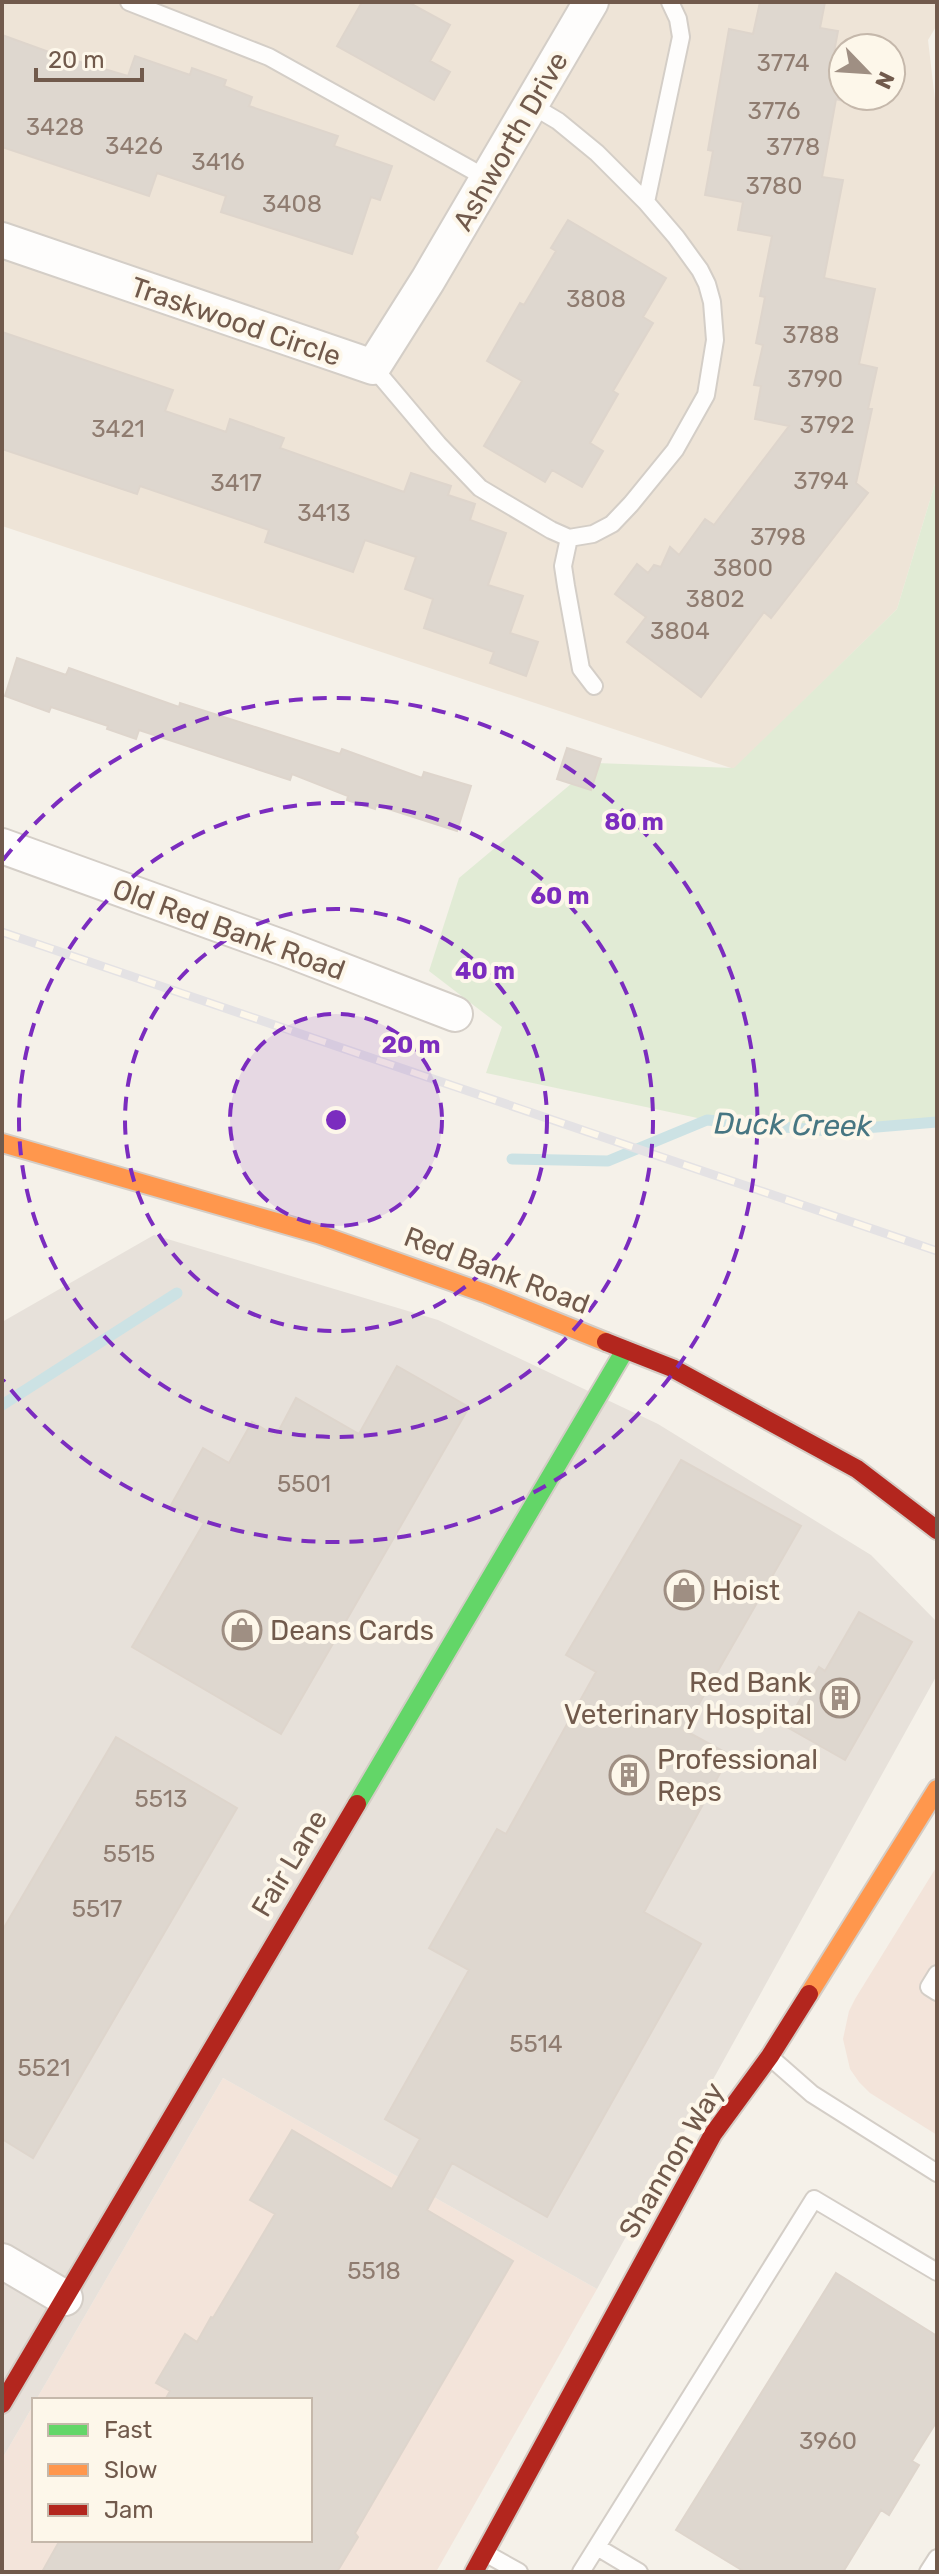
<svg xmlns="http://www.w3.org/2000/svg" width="939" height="2574" font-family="Rubik,sans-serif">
	<rect width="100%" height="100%" fill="#f5f1e9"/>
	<path fill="#eee4d7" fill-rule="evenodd" d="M2,2H937V25L928,40L937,117V477L897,609L734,769L2,526ZM843,48H891V96H843Z"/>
	<path fill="#f3e4da" d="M937,1866V2135L870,2093L859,2082L850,2069L843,2039L849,2011L855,1999Z
		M223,2078L597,2289L436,2572H2V2459L34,2404V2540H310V2400H36Z"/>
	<path fill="#e7e1da" d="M154,1235L438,1320L658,1424L871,1555L937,1622V1675L597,2289L223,2078L36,2400H34V2404L2,2459V1322Z"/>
	<path fill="#e1ebd5" d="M937,477V1122L829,1131L707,1120L486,1073L502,1027L429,971L459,878L596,763L734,768L897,609Z"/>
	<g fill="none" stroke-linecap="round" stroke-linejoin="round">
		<path stroke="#cce2e4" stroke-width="11" d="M512,1159L608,1161L707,1120L829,1131L937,1122
			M2,1405L177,1293"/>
	</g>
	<path fill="#ded7cf" stroke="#ded5cc" stroke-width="2" d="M362,2H408L450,25L430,61L450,72L434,100L337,46Z
		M760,2H825L820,28L838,31L834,52L843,53V101L836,99L822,177L843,180L824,278L875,289L859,364L877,368L868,409H872L856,483L868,493L771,618L764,612L701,697L627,642L646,617L615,594L637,564L648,573L654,565L661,567L670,547L679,555L705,519L714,525L789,426L755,419L761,386L754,385L763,345L756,343L765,297L760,296L772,236L738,230L743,202L705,195L713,151L708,150L729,29L753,34Z
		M2,35L60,56L128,76L135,56L190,75L192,68L226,80L224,86L252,97L249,106L338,136L334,146L392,166L380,200L371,197L352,254L221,212L226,196L157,173L149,196L2,147Z
		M568,220L666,278L643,317L653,323L613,391L618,394L590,443L603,451L582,487L552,470L545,482L484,446L522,381L487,361L520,303L524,305L556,251L551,248Z
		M2,332L173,390L165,411L226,432L230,419L284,438L280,448L404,492L411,473L451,486L448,495L475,504L470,520L506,533L488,585L523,596L510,633L538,642L526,676L490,663L494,652L424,628L433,599L405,589L416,557L365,540L353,572L265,542L269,530L140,486L137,494L2,449Z
		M17,658L66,675L69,668L179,707L180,703L340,754L342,749L422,778L424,772L471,786L457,831L376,805L375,809L347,800L348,796L292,774L290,780L139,730L136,739L107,729L108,726L51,707L49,712L5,696Z
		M567,748L601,759L591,790L557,779Z
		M397,1366L469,1407L281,1734L132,1647L204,1523L171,1505L203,1448L229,1463L252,1422L276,1436L296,1398L359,1434Z
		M681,1460L801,1526L684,1730L730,1755L644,1912L701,1944L547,2217L452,2163L427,2210L513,2261L355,2533L358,2537L337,2572H42L60,2540H310V2400H165L170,2391L156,2383L185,2334L197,2342L211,2317L213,2318L275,2214L250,2200L292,2130L392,2189L420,2139L385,2119L469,1970L429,1948L497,1829L506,1834L596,1672L566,1655Z
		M859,1612L912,1642L845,1760L785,1726L819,1667L825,1671Z
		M116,1737L237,1808L33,2158L2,2139V1931Z
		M836,2273L937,2336V2421L912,2461L919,2465L889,2515L881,2510L843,2572H745L676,2530Z"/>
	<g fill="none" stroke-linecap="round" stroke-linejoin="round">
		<defs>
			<path id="lane" d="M129,2L269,57L488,179
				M646,202L681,37L678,19L670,2
				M373,367L438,444L480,488L551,530L569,538L593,534L612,524L631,504L675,450L706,395L715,340L712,302L707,284L700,270L676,237L646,202L597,153L558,121L531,105
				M569,538L563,566L566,586L581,669L594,686
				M937,1974L929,1987L937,1992
				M771,2058L812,2094L937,2173
				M597,2547L639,2572
				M485,2553L519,2572
				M581,2572L814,2199L937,2272
				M928,2572L937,2558"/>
			<path id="street" d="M2,240L373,367L428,280L591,2
				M2,846L284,948L455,1014
				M2,2261L65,2298"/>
			<path id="fast" d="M357,1804L625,1350"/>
			<path id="slow" d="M2,1143L318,1234L487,1294L606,1342
				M809,1994L937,1789"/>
			<path id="jam" d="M606,1342L672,1368L857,1469L937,1530
				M2,2404L357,1804
				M474,2572L713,2134L770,2056L809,1994"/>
		</defs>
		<use href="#lane" stroke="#d4cec7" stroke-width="20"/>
		<use href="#street" stroke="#d4cec7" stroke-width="38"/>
		<use href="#fast" stroke="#d4cdc6" stroke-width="22"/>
		<use href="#slow" stroke="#d4cdc6" stroke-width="22"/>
		<use href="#jam" stroke="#d4cdc6" stroke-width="22"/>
		<use href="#lane" stroke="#fefdfc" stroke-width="16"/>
		<use href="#street" stroke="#fefdfc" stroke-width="34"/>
		<use href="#fast" stroke="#63d668" stroke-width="18"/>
		<use href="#slow" stroke="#ff974d" stroke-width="18"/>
		<use href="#jam" stroke="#b3261e" stroke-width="18"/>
		<defs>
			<path id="rail" d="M2,932L937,1251"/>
		</defs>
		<use href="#rail" stroke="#e4e2e4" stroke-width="9"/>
		<use href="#rail" stroke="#fdf7ea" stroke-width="6" stroke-dasharray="18" stroke-linecap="butt"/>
	</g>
	<circle cx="336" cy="1120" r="106" fill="#7b2cbf" fill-opacity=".12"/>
	<g fill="none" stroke="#7b2cbf" stroke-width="4" stroke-dasharray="14 10">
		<circle cx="336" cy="1120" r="106"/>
		<circle cx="336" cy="1120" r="211"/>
		<circle cx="336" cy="1120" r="317"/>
		<path d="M3 860A422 422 0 1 1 3 1380"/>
	</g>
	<defs>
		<symbol id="shop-ring" viewBox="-11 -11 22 22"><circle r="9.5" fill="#fdf7ea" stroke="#9f8f83" stroke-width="1.5"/><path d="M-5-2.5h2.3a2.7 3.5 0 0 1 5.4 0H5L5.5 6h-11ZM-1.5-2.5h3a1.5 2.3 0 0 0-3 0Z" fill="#9f8f83"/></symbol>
		<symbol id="building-ring" viewBox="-11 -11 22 22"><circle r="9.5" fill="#fdf7ea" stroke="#9f8f83" stroke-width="1.5"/><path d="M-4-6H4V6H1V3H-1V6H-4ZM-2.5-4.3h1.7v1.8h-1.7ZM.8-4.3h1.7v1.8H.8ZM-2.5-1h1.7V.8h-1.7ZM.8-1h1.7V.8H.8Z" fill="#9f8f83"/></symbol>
	</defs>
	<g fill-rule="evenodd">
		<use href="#shop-ring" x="662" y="1568" width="44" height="44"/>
		<use href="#shop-ring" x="220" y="1608" width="44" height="44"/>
		<use href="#building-ring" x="818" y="1676" width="44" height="44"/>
		<use href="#building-ring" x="607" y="1753" width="44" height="44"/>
	</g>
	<g text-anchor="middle" stroke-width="8" stroke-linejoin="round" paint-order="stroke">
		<g font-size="24" fill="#8f7c70">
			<text x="783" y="71">3774</text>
			<text x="774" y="119">3776</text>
			<text x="55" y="135">3428</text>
			<text x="134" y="154">3426</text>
			<text x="793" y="155">3778</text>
			<text x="218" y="170">3416</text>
			<text x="774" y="194">3780</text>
			<text x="292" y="212">3408</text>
			<text x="596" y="307">3808</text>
			<text x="811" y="343">3788</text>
			<text x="815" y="387">3790</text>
			<text x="827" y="433">3792</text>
			<text x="118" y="437">3421</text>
			<text x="821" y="489">3794</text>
			<text x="236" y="491">3417</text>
			<text x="324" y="521">3413</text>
			<text x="778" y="545">3798</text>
			<text x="743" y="576">3800</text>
			<text x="715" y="607">3802</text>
			<text x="680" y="639">3804</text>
			<text x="304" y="1492">5501</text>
			<text x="161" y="1807">5513</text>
			<text x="129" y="1862">5515</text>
			<text x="97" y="1917">5517</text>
			<text x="536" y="2052">5514</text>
			<text x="44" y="2076">5521</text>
			<text x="374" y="2279">5518</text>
			<text x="828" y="2449">3960</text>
		</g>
		<g font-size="28" fill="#715a4c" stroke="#fdf7ea">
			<text transform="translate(510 141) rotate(-60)" y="10">Ashworth Drive</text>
			<text transform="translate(236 321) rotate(19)" y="10">Traskwood Circle</text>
			<text transform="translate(229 929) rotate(20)" y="10">Old Red Bank Road</text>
			<text transform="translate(497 1270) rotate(21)" y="10">Red Bank Road</text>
			<text transform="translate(289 1863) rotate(-59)" y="10">Fair Lane</text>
			<text transform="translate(671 2160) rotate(-59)" y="10">Shannon Way</text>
		</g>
		<g font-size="28" fill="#715a4c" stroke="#fdf7ea" text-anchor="start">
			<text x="712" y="1600">Hoist</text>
			<text x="270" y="1640">Deans Cards</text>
			<text x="812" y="1692" text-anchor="end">Red Bank<tspan x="812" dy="32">Veterinary Hospital</tspan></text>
			<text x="657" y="1769">Professional<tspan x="657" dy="32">Reps</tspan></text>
		</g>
		<g font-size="30" font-style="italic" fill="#477682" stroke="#fdf7ea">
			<text transform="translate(793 1125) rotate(1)" y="10">Duck Creek</text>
		</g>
	</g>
	<circle cx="336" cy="1120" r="12" fill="#7b2cbf" stroke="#fdf7ea" stroke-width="4"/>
	<g font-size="24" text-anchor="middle" font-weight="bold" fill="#7b2cbf" stroke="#fdf7ea" stroke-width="8" stroke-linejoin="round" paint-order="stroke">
		<text x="634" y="830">80 m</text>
		<text x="560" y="904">60 m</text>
		<text x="485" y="979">40 m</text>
		<text x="411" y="1053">20 m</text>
	</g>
	<rect width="939" height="2574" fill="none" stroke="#715a4c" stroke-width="8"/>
	<rect x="32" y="2398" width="280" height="144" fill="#fdf7ea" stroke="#c5b8ab" stroke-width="2"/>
	<rect x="48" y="2424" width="40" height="12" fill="#63d668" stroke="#c5b8ab" stroke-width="2"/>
	<text x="104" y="2438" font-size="24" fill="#715a4c">Fast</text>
	<rect x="48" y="2464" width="40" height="12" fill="#ff974d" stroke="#c5b8ab" stroke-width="2"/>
	<text x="104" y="2478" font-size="24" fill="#715a4c">Slow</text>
	<rect x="48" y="2504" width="40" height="12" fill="#b3261e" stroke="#c5b8ab" stroke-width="2"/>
	<text x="104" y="2518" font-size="24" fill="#715a4c">Jam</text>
	<g transform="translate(867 72) rotate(115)"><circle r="38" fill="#fdf7ea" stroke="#c5b8ab" stroke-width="2"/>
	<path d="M0-6L14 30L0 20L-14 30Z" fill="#9f8f83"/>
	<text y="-12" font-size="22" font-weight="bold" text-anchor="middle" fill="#715a4c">N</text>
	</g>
	<path d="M36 68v12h106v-12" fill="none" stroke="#715a4c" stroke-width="4"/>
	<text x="48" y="68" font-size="24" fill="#715a4c" stroke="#fdf7ea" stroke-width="6" paint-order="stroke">20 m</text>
</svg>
